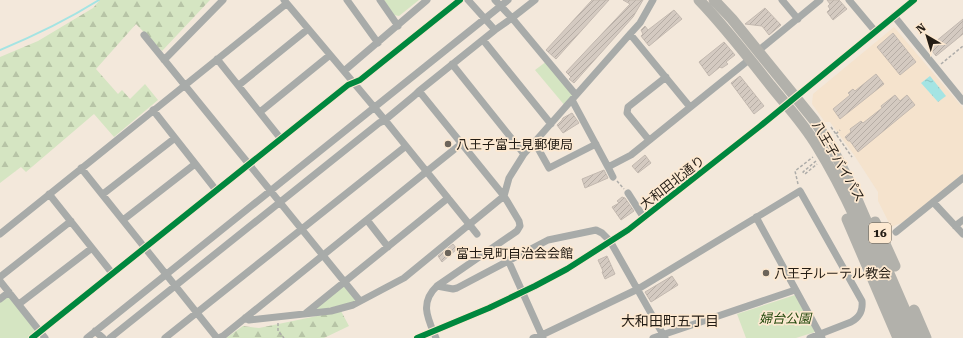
<svg xmlns="http://www.w3.org/2000/svg" width="963" height="338" font-family="'Roboto Serif','Noto Sans JP',serif">
	<defs>
		<pattern id="forest-firs" width="22" height="20" patternUnits="userSpaceOnUse"><rect width="22" height="20" fill="#d5e5c2"/><path d="M5 1l3.5 6h-7zM16 11l3.5 6h-7z" fill="#b7c4a6"/></pattern>
		<pattern id="water-ripples" width="26" height="14" patternUnits="userSpaceOnUse"><rect width="26" height="14" fill="#a4e4e3"/><path d="M2 4q2-2 4 0t4 0M15 11q2-2 4 0t4 0" fill="none" stroke="#8dc3c2"/></pattern>
		<pattern id="building-hatch" width="6" height="6" patternUnits="userSpaceOnUse"><rect width="6" height="6" fill="#d4cac1"/><path d="M-1 1l2-2M0 6l6-6M5 7l2-2" fill="none" stroke="#b6ada5"/></pattern>
	</defs>
	<rect width="100%" height="100%" fill="#f3e8db"/>
	<path fill="#f5e3cd" d="M894,27L963,108V174L904,222L891,227L878,201V192L854,155L830,122H825L812,104L813,94Z"/>
	<path fill="url(#forest-firs)" d="M100,0H210L162,51L136,24L96,69L118,94L122,90L130,99L145,84L158,100L114,137L94,114L26,172L21,167L0,183V57L38,41L93,8Z
		M341,311L349,326L324,338H226L243,326L259,328Z"/>
	<path fill="#d5e5c2" d="M384,0H419L399,16L394,15Z
		M547,61L576,95L566,107L535,70Z
		M344,282L360,301L306,313Z
		M9,292L40,332L32,338H0V299Z
		M795,295L815,332L796,338H746L737,314Z"/>
	<path fill="url(#water-ripples)" d="M930,76L946,96L938,102L921,83Z"/>
	<g fill="none" stroke-linecap="round" stroke-linejoin="round">
		<path stroke="#a4e4e3" stroke-width="2" d="M0,50C34,36 67,20 99,0"/>
	</g>
	<path fill="url(#building-hatch)" stroke="#c3b9b0" d="M592,0H609L556,59L546,50Z
		M623,0H643L633,17L574,83L569,79L571,77L566,72L630,4Z
		M827,0H839L847,9L833,20L827,12L830,9L828,6L830,4Z
		M765,8L781,25L769,35L762,26L745,24Z
		M674,10L682,19L649,46L641,36L643,34L641,30L645,26L648,30Z
		M963,19V34L936,56L929,47Z
		M893,33L916,62L900,75L877,47Z
		M724,42L735,55L726,62L728,64L722,68L720,67L709,76L699,62Z
		M876,74L884,84L840,119L833,109L850,95L848,93L853,89L855,91Z
		M740,76L764,106L754,114L731,83Z
		M895,95L900,101L907,95L915,105L858,152L850,141H848L845,137L851,132L850,129L861,121L863,123L882,108L881,106Z
		M572,113L579,123L563,133L557,125L562,120L563,118Z
		M645,155L651,163L638,173L632,166Z
		M604,170L608,178L585,188L582,179Z
		M622,197L625,198L634,211L621,220L612,207L619,203L617,201Z
		M453,244L457,249L442,262L438,256Z
		M607,256L615,274L605,279L602,272L603,271L598,260Z
		M672,276L678,285L651,302L645,292Z"/>
	<g fill="none" stroke-linecap="round" stroke-linejoin="round">
		<path stroke="#adaca9" stroke-width="1.5" stroke-dasharray="3 2" stroke-linecap="butt" d="M941,64L963,46
			M831,127L852,157
			M836,134L840,130
			M816,161L803,172L805,174L817,164
			M617,181L624,189
			M798,184L795,171L813,157
			M278,323V331L284,338"/>
		<path stroke="#a8aba9" stroke-width="7" d="M284,0L385,120L477,234
			M347,0L378,43
			M380,0L398,26
			M468,0L495,30
			M495,0L512,18L576,95
			M782,0L798,19
			M849,0L875,31
			M894,16L963,101
			M630,34L690,107
			M144,35L360,301
			M483,40L551,124
			M758,51L820,0
			M217,59L281,139
			M164,60L223,0
			M452,64L524,154
			M344,71L427,0
			M239,85L308,29
			M419,91L504,196L519,221L520,226L517,231L437,286C419,303 428,319 436,338
			M572,100L608,167L631,155L750,59
			M153,110L216,190
			M260,112L330,55
			M649,140L627,113L628,107L666,77
			M535,143L549,168L596,144
			M608,167L613,177
			M81,168L217,338
			M426,172L461,144
			M628,193L644,218
			M49,194L112,273
			M103,194L175,138
			M933,202L963,234
			M756,217L822,338
			M123,220L195,164
			M367,220L388,247
			M955,226L963,220
			M896,232L963,178
			M0,234L286,4
			M508,260L543,338
			M0,277L71,221
			M0,281L45,338
			M437,286L453,289L457,288L548,240L596,230L602,233L610,241L665,338
			M0,299L9,292
			M19,304L92,248
			M306,313L448,198
			M245,318L249,320L331,311L353,305L404,278L504,196L509,178L524,154L630,34L640,23L653,0
			M95,331L103,338
			M32,338L348,85L360,80L460,0
			M87,338L508,0
			M110,338L379,123L385,120L415,95L419,91L495,30L512,18L535,0
			M165,338L406,146
			M219,338L223,336L426,172
			M417,338L489,308L535,286L567,269L628,230L759,127L914,0
			M533,338L542,335L638,289L800,191L862,301C863,311 860,317 851,322L810,338
			M653,338L795,290"/>
		<path stroke="#b2b1ab" stroke-width="11" d="M699,0C725,27 748,57 771,86C787,106 804,124 817,146C854,206 879,273 907,338
			M714,0L732,19L814,120L831,146L849,181L917,338
			M847,219L898,338
			M875,222L895,266
			M914,310L926,338"/>
		<defs>
			<path id="cycleway" d="M32,338L348,85L360,80L460,0
				M417,338L489,308L535,286L567,269L628,230L759,127L914,0"/>
		</defs>
		<use href="#cycleway" stroke="#fde9d1" stroke-width="8"/>
		<use href="#cycleway" stroke="#00873e" stroke-width="6"/>
	</g>
	<g fill="#6c645a" stroke="#fde9d1" stroke-width="1.5">
		<circle cx="448" cy="144" r="4"/>
		<circle cx="448" cy="253" r="4"/>
		<circle cx="766" cy="273" r="4"/>
	</g>
	<g text-anchor="middle" stroke-width="3.5" stroke-linejoin="round" paint-order="stroke">
		<rect fill="#fde9d1" stroke="#655a4d" stroke-width="1" x="869" y="223" width="22" height="20" rx="3"/>
		<g font-size="12" font-weight="bold" fill="#241d15">
			<text x="880" y="237">16</text>
		</g>
		<g font-size="13" fill="#241d15" stroke="#fde9d1" text-anchor="start">
			<text x="456" y="149">八王子富士見郵便局</text>
			<text x="456" y="258">富士見町自治会会館</text>
			<text x="774" y="278">八王子ルーテル教会</text>
		</g>
		<g font-size="13" fill="#241d15" stroke="#fde9d1">
			<text transform="translate(839 161) rotate(60)" y="5">八王子バイパス</text>
			<text transform="translate(672 182) rotate(-38)" y="5">大和田北通り</text>
		</g>
		<g font-size="13" font-style="italic" fill="#254a0e" stroke="#fde9d1">
			<text x="785" y="323">婦台公園</text>
		</g>
		<g font-size="14" fill="#241d15" stroke="#fde9d1">
			<text x="670" y="326">大和田町五丁目</text>
		</g>
	</g>
	<g transform="translate(927 36) rotate(322)" stroke="#fde9d1" stroke-width="3" paint-order="stroke">
	<path d="M0-3L7 15L0 10L-7 15Z" fill="#241d15"/>
	<text y="-6" font-size="11" font-weight="bold" text-anchor="middle" fill="#241d15">N</text>
	</g>
</svg>
